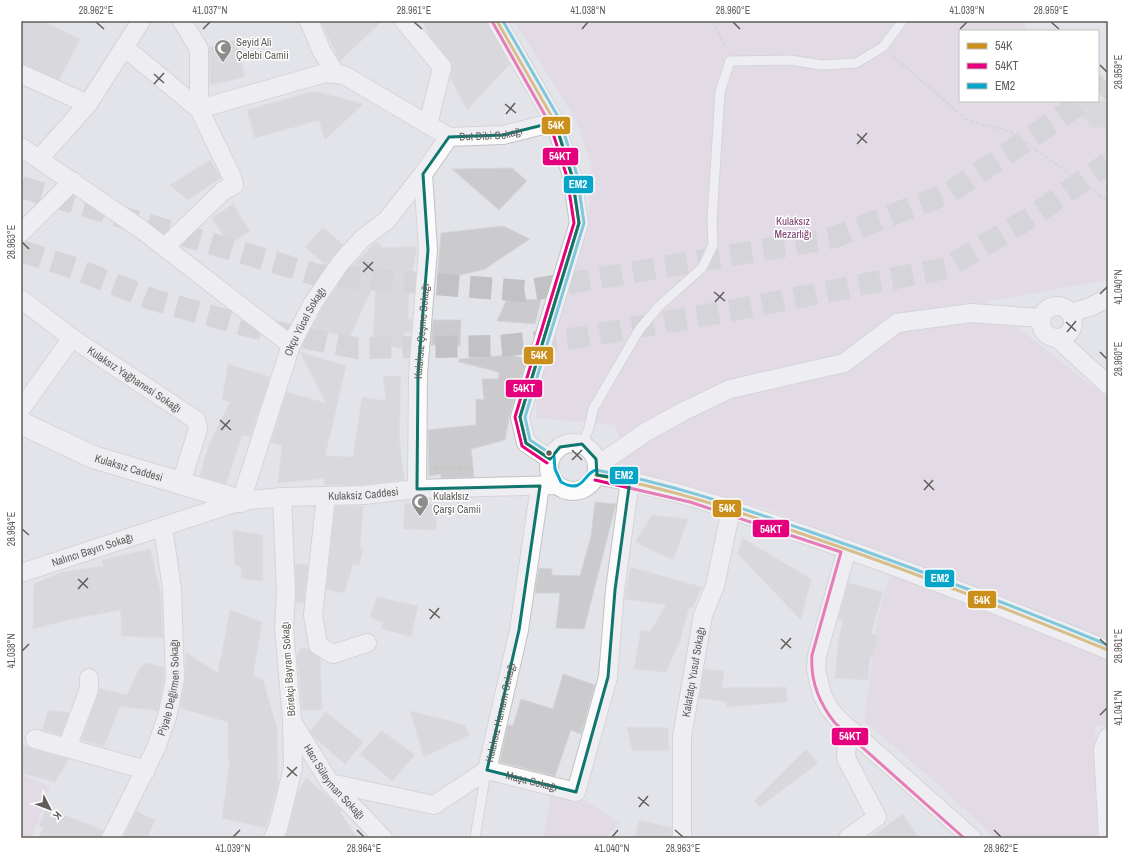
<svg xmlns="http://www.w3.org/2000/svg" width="1129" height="859" font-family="'Archivo Narrow',sans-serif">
	<rect width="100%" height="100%" fill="#e3e4e9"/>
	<path fill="#e1d1e1" d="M514,21H1024L1028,31H960V101H1087L1108,120V280L985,302L1108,398V725L1095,726L1097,838H995L933,780L864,721L877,620L894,558L763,508L631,475L617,466L615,457L620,439L615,425L536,418L537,384L579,258L588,223L591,165L576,120Z
		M21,774L50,787L32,838H21Z
		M551,791L578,796L620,823L606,838H544Z"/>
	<path fill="#cbcbce" stroke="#d3d4d8" d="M21,21H43L80,39L59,80L21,64Z
		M320,21H382L340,61Z
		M422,21H487L510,64L467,110L450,77L452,65L450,61L430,36Z
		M236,40L245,77L210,85L209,47Z
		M314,91L363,104L325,140L319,120L255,138L247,110Z
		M1070,101H1108V132L1098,126L1092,129Z
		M210,160L221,178L188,200L170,185Z
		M512,168L527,181L499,210L452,169Z
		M233,204L250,231L229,244L212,218Z
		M503,226L530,239L485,269L437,281L441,233Z
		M323,227L343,245L326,265L305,247Z
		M376,242L383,248L417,246L411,280H409L408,319H412L411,332L404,333L403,349L373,342L376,280L349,338L312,327L322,308L349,269Z
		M541,299L535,324L497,321L506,301Z
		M433,320H461L460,346L431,345Z
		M300,352L346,366L325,456L353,457L362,397L386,401L383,376H401L399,438L404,480L363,485H325L324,478L278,483L282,445L271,442L287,392L326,403Z
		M510,355L527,359L510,414L505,440L471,449L474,477L441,478V474L429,476L428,430L476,425V399L484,400L482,379H498L499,372L459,362V359Z
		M228,364L270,377L250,437L242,435L226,484L200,476L209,444L230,402L222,400Z
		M595,502L616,504L584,629L556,628L560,593H535L539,568L552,569V575L580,576L591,536Z
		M405,503L437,505L436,530L403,529Z
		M335,506H363L360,549H363L359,565L353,564L344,593L326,589Z
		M652,515L688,519L673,560L635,542Z
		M233,530L263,535V581L241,578V566L235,565Z
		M742,538L811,579L801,620L738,554Z
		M150,549L161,594L163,638L121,636V610L71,619L33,629L34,584L62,572L104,566L102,560Z
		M295,563L308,565L304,603L296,602Z
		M630,567L702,587L692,608L689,607L680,640L666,672L634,669L641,630L650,632L666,605L625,599Z
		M848,583L883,592L871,634L878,636L873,657H870L868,680L835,678L838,644L843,620L838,619Z
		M377,597L418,606L411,637L381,628L383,623L370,617Z
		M230,610L262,622L253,675L263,680L277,728L278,784L266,828L222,818L230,760H228V722L180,708L185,681L186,653L218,673Z
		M301,648L309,649L320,658L322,710H302L297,654Z
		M146,663L164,667V678L158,711L120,706L104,746L81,740L100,689L127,695L139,669Z
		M704,669L724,671L722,688L786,687L787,702L726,707L727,702L699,698Z
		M563,674L595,685L581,734L571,730L555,776L500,762L508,725L513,726L521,699L553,709Z
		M48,710L69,713L61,735L43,730Z
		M410,711L465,725L469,735L424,757Z
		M326,712L363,742L345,764L315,738L310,731Z
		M627,727L668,728L669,751L632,750Z
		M382,731L415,755L392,781L360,754Z
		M21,744L32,749L69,759L55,782L21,773Z
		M806,749L818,763L760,807L754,801Z
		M306,777L342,810L340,812L357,838H285L297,795Z
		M46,808L103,830L101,838H39L43,827L39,826Z
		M136,811L155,820L147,838H123Z
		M903,814L919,838H869Z
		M639,820L672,828V838H635Z"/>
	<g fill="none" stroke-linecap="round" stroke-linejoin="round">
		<path stroke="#c2c2c5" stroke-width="22" stroke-dasharray="22 11" stroke-linecap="butt" d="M1098,91L1108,84
			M21,187L317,275L524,291L832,238L949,193L1084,101
			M21,251L74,268L154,300L251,327L357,348L497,346L570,339L735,310L946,268L1033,216L1108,163"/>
		<defs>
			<path id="service" d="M582,444L589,428L593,409L639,330L659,306L702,268L713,245L712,219L720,92L730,61L790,60L822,65L856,63L883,47L902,21
				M475,838L486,771"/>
			<g id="minor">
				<path d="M309,21L322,52L336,74"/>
				<path d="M404,21L442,67L428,125"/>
				<path d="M497,21L555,122L572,176L579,223L520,417L526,443L550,459"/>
				<path d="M124,47L199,109"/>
				<path d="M21,74L88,104"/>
				<path id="s1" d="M199,109L325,73L344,75L449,137L503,135L555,122"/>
				<path d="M21,147L141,229L291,345"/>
				<path d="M39,159L88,104L141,21"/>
				<path d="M21,233L73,181"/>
				<path d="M165,247L223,191L234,185L232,177L199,109V49L182,21"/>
				<path id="s2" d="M21,299L72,338L196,420L198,429L181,483"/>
				<circle cx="1057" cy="322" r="16"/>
				<path d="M1070,313L1090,307L1108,298"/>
				<path d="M1057,338L1108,385"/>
				<path d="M21,409L72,338"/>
				<circle cx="573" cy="467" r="24"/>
				<path d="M598,465L646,432L684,411L730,389L844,363L897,323L971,313L1041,318"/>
				<path d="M596,475C666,486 733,510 800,533C903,568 1006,608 1108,650"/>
				<path id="s3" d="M417,489L418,374L428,250L423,174"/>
				<path d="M326,496L313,615L318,645L333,654L367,643"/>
				<path id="s4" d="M241,501L291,345L313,303L341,262L362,239L387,220L423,174L449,137"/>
				<path d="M847,549L817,656L816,669L822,695L829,708L839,720L972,838"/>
				<path id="s5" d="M21,573L241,501L282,497L364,495L417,489L557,485"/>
				<path id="s6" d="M293,723L330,783L383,838"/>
				<path d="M35,739L146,770"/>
				<path d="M67,748L89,689V678"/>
				<path id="s7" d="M487,770L576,792L608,677L615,590L630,480"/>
				<path id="s8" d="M330,783L434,805L487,770L519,630L540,486"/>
				<path id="s9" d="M111,838L156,748L167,717L175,679L172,589L163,527"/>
				<path d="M273,838L278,828L293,768L292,721L284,628L286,592L282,497"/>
				<path id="s10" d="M682,838V737L703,615L715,586L731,509"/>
				<path d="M848,838L877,817L846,758L847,741L852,731"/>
				<path d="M1108,838L1103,749L1108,737"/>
			</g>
			<g id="tertiary">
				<path id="s11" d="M21,423L93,457L241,501"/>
			</g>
		</defs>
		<use href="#service" stroke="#c2c2c4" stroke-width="11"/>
		<use href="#minor" stroke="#c2c2c4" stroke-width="20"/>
		<use href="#tertiary" stroke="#c2c2c4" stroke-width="24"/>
		<path stroke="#c8c5c6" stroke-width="2.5" stroke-dasharray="4 2" stroke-linecap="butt" d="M713,21L726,49
			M892,55L967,120L1009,131L1108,201
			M434,468H473"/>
		<use href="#service" stroke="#fbfbfc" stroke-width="9"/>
		<use href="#minor" stroke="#fbfbfc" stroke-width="18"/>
		<use href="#tertiary" stroke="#fbfbfc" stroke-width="22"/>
		<defs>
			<path id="bus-1" d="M497,21L555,122L572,176L579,223L520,417L526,443L550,459
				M596,475C670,488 740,512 811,537C911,571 1010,610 1108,650"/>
			<path id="bus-2" d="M493,23L550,124L567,177L574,223L515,417L522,446L547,463
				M595,480L690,502L841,552L812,655C810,682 819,703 835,723L964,838"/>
			<path id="bus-3" d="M503,21L560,120L577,175L584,223L525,417L530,440L554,456L555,469L561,482C584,495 583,473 596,470C669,483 739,507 808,531C909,566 1009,604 1108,645"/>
		</defs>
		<use href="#bus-1" stroke="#fff" stroke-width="6"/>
		<use href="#bus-2" stroke="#fff" stroke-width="6"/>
		<use href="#bus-3" stroke="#fff" stroke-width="6"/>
		<use href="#bus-1" stroke="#ca901b" stroke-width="3"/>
		<use href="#bus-2" stroke="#e5007d" stroke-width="3"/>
		<use href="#bus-3" stroke="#05a5c8" stroke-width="3"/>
	</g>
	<path d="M0 0H1129V859H0ZM555,122L572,176L579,223L520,417L526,443L550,459L560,447L582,444L596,459L597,475L630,480L615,590L608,677L576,792L487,770L519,630L540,486L417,489L418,374L428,250L423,174L449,137L503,135Z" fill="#e3e4e9" fill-opacity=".55" fill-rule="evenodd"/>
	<path fill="none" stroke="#0f766e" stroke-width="3" stroke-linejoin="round" d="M555,122L572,176L579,223L520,417L526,443L550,459L560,447L582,444L596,459L597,475L630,480L615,590L608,677L576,792L487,770L519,630L540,486L417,489L418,374L428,250L423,174L449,137L503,135Z"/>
	<path fill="none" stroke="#605e5a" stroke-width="1.5" d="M96,22L104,29M414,22L422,29M733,22L740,29M1051,22L1059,29M203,29L210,22M582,29L588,22M960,29L967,22M1100,65L1107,72M154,74L164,83M154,84L164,73M505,104L516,113M506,114L515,103M857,134L867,143M857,144L867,133M22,242L29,249M363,262L373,271M363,272L373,262M714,292L725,301M1100,294L1107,287M715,302L724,292M1066,322L1076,331M1067,332L1076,321M1100,352L1107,359M220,420L231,430M221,430L230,420M572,450L582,460M572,460L582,450M924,480L934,490M924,490L933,480M22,529L29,535M78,579L88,588M78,589L88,578M429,609L440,618M430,619L439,608M781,639L791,648M1100,639L1107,646M781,649L791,638M22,651L29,644M1100,715L1107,708M287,767L297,776M287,777L297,767M638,797L649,806M639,807L648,796M357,830L364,837M675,830L683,837M994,830L1001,837M233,837L240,830M612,837L618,830"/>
	<defs>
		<symbol id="mosque-pin" viewBox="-11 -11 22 30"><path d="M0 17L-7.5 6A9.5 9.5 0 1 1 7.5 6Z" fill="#8e8d8c" stroke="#fff"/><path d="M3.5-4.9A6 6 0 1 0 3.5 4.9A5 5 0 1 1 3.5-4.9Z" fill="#fff"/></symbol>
	</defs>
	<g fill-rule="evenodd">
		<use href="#mosque-pin" x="213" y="38" width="20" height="27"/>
		<use href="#mosque-pin" x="410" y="492" width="20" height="27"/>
	</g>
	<circle fill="#605e5a" stroke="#fff" stroke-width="1.5" cx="549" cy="453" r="3.5"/>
	<g text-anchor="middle" stroke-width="3" stroke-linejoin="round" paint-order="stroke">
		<g font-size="11" fill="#605e5a" stroke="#fff" text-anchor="start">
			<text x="236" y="46">Seyid Ali<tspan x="236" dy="13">Çelebi Camii</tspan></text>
			<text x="433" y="500">Kulaklsız<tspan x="433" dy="13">Çarşı Camii</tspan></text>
		</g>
		<g font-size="11" fill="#605e5a" stroke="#fff">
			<text dy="4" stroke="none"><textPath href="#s1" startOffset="314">Dut Dibi Sokağı</textPath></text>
			<text dy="4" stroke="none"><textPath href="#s4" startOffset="191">Okçu Yücel Sokağı</textPath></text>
			<text dy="4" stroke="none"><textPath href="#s3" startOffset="158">Kulaksız Çeşme Sokağı</textPath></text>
			<text dy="4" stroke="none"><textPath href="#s2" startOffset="139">Kulaksız Yağhanesi Sokağı</textPath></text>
			<text dy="4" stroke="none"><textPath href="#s11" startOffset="117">Kulaksız Caddesi</textPath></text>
			<text dy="4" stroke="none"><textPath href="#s5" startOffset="354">Kulaksiz Caddesi</textPath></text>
			<text dy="4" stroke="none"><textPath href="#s5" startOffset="75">Nalıncı Bayırı Sokağı</textPath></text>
			<text transform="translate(288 669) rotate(-94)" y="4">Börekçi Bayram Sokağı</text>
			<text dy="4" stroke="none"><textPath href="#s10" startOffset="167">Kalafatçı Yusuf Sokağı</textPath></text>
			<text dy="4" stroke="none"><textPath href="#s9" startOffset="163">Piyale Değirmen Sokağı</textPath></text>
			<text dy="4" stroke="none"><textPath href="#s8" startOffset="229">Kulaksız Hamamı Sokağı</textPath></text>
			<text dy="4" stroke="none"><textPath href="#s6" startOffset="72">Hacı Süleyman Sokağı</textPath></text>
			<text dy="4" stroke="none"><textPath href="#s7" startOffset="46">Maşa Sokağı</textPath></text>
		</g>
		<g font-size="11" fill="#7b3e70" stroke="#fff">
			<text x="793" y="225">Kulaksız<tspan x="793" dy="13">Mezarlığı</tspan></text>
		</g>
	</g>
	<g stroke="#fff" stroke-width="1.5">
		<rect x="541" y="116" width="30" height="19" rx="4" fill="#ca901b"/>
		<rect x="542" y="147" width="37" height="19" rx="4" fill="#e5007d"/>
		<rect x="563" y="175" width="31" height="19" rx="4" fill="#05a5c8"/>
		<rect x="523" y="346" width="31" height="19" rx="4" fill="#ca901b"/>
		<rect x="505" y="379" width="38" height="19" rx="4" fill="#e5007d"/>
		<rect x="609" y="466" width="30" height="19" rx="4" fill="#05a5c8"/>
		<rect x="712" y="499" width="30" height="19" rx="4" fill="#ca901b"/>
		<rect x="752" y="519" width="38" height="19" rx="4" fill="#e5007d"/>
		<rect x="924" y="569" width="31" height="19" rx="4" fill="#05a5c8"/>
		<rect x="967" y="590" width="30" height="19" rx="4" fill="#ca901b"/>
		<rect x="831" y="727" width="38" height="19" rx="4" fill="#e5007d"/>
	</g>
	<g font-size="11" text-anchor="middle" font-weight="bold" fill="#fff">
		<text x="556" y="129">54K</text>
		<text x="560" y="160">54KT</text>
		<text x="578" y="188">EM2</text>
		<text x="539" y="359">54K</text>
		<text x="524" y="392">54KT</text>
		<text x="624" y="479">EM2</text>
		<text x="727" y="512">54K</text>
		<text x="771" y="533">54KT</text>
		<text x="940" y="582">EM2</text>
		<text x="982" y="604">54K</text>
		<text x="850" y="740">54KT</text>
	</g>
	<rect width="1129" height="859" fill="none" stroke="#ffffff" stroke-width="44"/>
	<rect x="959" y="30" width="140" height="72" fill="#ffffff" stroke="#bfbfbd"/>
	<rect x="967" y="43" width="20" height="6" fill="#ca901b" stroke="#bfbfbd"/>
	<text x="995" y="50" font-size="12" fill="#605e5a">54K</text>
	<rect x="967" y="63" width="20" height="6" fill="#e5007d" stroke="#bfbfbd"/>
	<text x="995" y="70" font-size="12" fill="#605e5a">54KT</text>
	<rect x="967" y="83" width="20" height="6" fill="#05a5c8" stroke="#bfbfbd"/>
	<text x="995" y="90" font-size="12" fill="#605e5a">EM2</text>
	<g transform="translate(50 809) rotate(132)" stroke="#ffffff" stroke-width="3" paint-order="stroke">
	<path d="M0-3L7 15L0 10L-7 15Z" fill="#605e5a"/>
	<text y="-6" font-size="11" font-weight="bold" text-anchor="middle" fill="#605e5a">K</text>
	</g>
	<rect x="22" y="22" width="1085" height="815" fill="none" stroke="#605e5a" stroke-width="1.5"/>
	<g font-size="10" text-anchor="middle" fill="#605e5a">
		<text x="96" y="14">28.962°E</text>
		<text x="210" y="14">41.037°N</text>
		<text x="414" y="14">28.961°E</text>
		<text x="588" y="14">41.038°N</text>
		<text x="733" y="14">28.960°E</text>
		<text x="967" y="14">41.039°N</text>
		<text x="1051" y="14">28.959°E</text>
		<text transform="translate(1118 72) rotate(-90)" y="4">28.959°E</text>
		<text transform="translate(11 242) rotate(-90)" y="4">28.963°E</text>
		<text transform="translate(1118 287) rotate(-90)" y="4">41.040°N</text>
		<text transform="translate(1118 359) rotate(-90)" y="4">28.960°E</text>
		<text transform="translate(11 529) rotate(-90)" y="4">28.964°E</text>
		<text transform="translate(1118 646) rotate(-90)" y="4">28.961°E</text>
		<text transform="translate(11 651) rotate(-90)" y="4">41.038°N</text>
		<text transform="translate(1118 708) rotate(-90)" y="4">41.041°N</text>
		<text x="233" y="852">41.039°N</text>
		<text x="364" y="852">28.964°E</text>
		<text x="612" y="852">41.040°N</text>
		<text x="683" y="852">28.963°E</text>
		<text x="1001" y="852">28.962°E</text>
	</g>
</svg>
